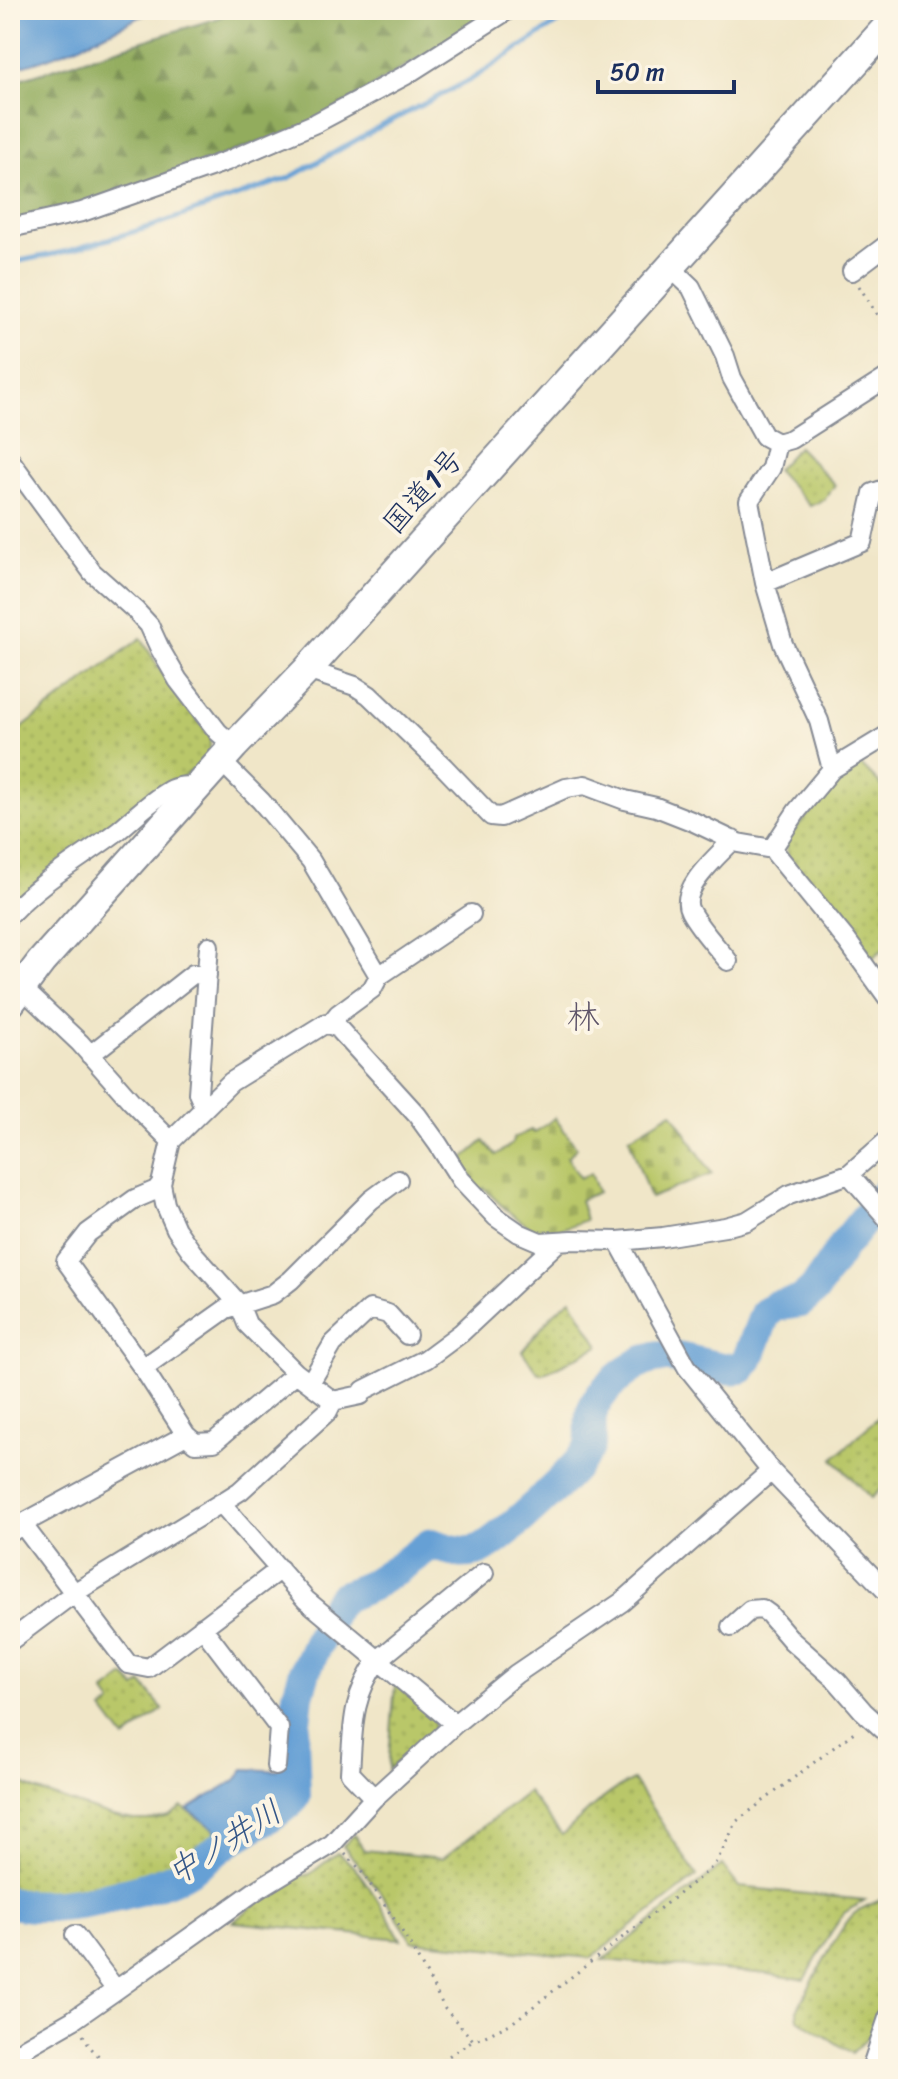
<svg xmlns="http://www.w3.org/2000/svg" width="898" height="2079" font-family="Sriracha,'Klee One',sans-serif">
	<defs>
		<pattern id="green-dots" width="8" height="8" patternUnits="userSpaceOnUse" patternTransform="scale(2)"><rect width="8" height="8" fill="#b9c769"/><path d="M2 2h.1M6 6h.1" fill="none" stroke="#9eab5d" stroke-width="1.8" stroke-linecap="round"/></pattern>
		<pattern id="forest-firs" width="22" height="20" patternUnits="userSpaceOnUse" patternTransform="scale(2)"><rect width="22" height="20" fill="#92ac5d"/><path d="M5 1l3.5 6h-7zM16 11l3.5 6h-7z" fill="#768c50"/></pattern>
		<pattern id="cemetery-stones" width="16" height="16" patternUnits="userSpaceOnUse" patternTransform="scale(2)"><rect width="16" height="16" fill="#b9c769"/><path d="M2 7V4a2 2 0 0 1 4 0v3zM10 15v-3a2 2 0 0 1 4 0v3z" fill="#9eab5d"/></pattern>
	</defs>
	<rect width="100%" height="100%" fill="#fcf5e5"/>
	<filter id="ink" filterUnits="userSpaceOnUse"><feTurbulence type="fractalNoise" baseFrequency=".0125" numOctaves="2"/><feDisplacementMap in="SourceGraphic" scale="16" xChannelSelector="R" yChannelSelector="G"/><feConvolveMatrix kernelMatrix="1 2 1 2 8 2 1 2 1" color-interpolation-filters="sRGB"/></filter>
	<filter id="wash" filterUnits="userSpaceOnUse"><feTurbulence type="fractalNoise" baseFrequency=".006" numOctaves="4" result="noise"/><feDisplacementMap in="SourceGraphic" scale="32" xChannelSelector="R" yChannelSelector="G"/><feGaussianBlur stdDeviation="1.8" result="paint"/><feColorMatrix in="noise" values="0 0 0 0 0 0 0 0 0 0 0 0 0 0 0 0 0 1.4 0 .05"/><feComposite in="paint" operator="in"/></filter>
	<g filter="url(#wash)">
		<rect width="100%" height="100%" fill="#f0e6c8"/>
		<path fill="url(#green-dots)" stroke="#6a7b64" stroke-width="2" d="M798,447L835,485L824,500L810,506L776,470Z
			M141,638L168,683L210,736V753L195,768L10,906V737Z
			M858,762L888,792V945L871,959L787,854L786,841L828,790Z
			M571,1299L599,1346L543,1374H539L522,1351L553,1314Z
			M888,1408V1483L871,1498L833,1459Z
			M125,1676L136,1688L142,1683L163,1709L125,1739L103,1710L112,1703L104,1692Z
			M395,1684L434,1717V1732L388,1769Z
			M10,1777L35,1790L112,1816L134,1820H153L169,1816L182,1807L213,1828L220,1836C208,1846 195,1860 181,1867C152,1881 36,1909 10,1895Z
			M633,1780L697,1876L591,1958L412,1941L379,1890L343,1846L354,1835L364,1850L443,1858L528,1792L562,1835C585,1814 605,1793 633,1780Z
			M337,1853C361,1866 386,1915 401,1939L233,1922L277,1887L293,1878L310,1874Z
			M722,1865L739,1887L865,1900L844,1913L830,1934L805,1980L768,1974L603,1960Z
			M888,1895V1996L877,2029L852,2053L798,2019L797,2010C809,1989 840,1925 855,1913C865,1905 878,1903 888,1895Z"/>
		<path fill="url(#forest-firs)" stroke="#566e5e" stroke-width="2" d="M234,10H497L308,126L10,229V82L218,18Z"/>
		<path fill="url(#cemetery-stones)" stroke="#6a7b64" stroke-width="2" d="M672,1112L712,1174L650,1198L629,1138Z
			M555,1118L577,1148L567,1157L580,1178L591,1173L598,1192L580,1200L586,1220L545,1235C520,1223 503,1208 484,1188L480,1192L457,1164L484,1141L496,1155L512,1144L514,1138L531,1130L534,1133Z"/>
		<path fill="#66a0d5" stroke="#40689a" stroke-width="2" d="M10,10H154C110,32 58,58 10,69Z
			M244,1769L287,1771L286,1793L280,1799L246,1818L220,1836L213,1828L188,1809L237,1779Z"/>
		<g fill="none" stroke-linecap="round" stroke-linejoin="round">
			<path stroke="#66a0d5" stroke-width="5" d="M10,263L68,251L150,227L289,178L383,125L472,79L577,10"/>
			<path stroke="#66a0d5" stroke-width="32" d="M10,1902C48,1915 148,1892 184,1873C203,1863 220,1846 239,1834C259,1822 280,1813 295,1796L293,1739L298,1695L305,1671L334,1607L343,1597L370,1586L401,1566L431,1544C446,1548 463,1556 479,1550C499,1542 575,1471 587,1451C594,1441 589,1427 591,1416C595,1394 622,1373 640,1363C673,1345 707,1373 741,1368L748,1359L765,1314L775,1306L800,1302L814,1290L843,1246L888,1190"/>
		</g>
	</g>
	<g filter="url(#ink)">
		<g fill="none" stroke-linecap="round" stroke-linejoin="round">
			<defs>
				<path id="minor" d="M10,228L82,212L227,161L316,123L406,75L508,10
					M671,268L691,287L725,356L732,378L764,436L777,443L771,468L749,501L765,583L783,644L819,721L832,769
					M852,271L888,244
					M777,443L791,439L888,377
					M10,460L92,572L136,611L149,625L160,649L178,680L218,732L234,746
					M765,583L862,542L873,493L888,488
					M307,670L355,686L369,695L444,767L491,816L501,817L566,788L585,785L625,800L656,807L694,822L738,843L772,849
					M888,735L832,769L797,811L772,849L847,941L888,998
					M221,761L261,801L311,861L379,976
					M10,914C42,880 82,858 119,830C135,817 150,801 168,791C178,785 187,786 198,787
					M728,961C716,946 699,928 690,911C678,889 719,855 733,840
					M10,972L22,988L80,1043L131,1101L171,1141L231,1082L326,1023L338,1028L417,1115L438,1144L461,1180L496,1217L519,1233L540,1242L572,1240L618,1241L663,1237L725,1227L747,1221L789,1195L849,1174L888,1140
					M330,1024L338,1014L372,989L379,976L471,914
					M90,1055L193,974L207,975
					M204,1107L198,1093L209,946
					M171,1141L161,1184L156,1190L135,1199L88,1233L66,1261L143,1368L186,1435L195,1443L214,1442L296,1373
					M849,1174L888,1219
					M161,1184L165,1204L176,1229L192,1252L239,1304L247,1324L296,1373L333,1401L361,1395L364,1390L426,1359L461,1333L558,1242
					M618,1241L687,1367L771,1471L888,1593
					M143,1368L226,1309L273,1294L291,1280L371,1200L398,1180
					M310,1383L333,1344L370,1309L388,1314L407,1335
					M221,1503L240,1491L328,1411L333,1401
					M22,1524L128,1664L149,1668L280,1569
					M10,1533L22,1524L186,1435
					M202,1627L279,1728L276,1766
					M731,1627L750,1610L762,1609L769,1614L792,1641L837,1681L863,1711L888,1734
					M10,1641L74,1593L221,1503L306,1600L455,1724
					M374,1798L350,1773C353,1729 351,1697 378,1660L484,1573
					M75,1935L116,1990
					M10,2060L26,2047L73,2020L116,1990L258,1889L332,1844L374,1798L455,1724L516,1674L622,1602L771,1471
					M871,2069L888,2018"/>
				<path id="highway" d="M10,1003L41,962L234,746L307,670L888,26"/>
			</defs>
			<use href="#minor" stroke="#868a93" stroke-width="22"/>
			<use href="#highway" stroke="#868a93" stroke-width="32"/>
			<path stroke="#868a93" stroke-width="3" stroke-dasharray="2 6" stroke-linecap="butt" d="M859,286L888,332
				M345,1854L359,1868L399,1926L426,1973L445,2009L473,2040L481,2038L512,2023L708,1871L717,1861L737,1821L858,1729
				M83,2035L91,2048L111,2069
				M429,2069L473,2040"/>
			<use href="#minor" stroke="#fff" stroke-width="18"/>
			<use href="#highway" stroke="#fff" stroke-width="28"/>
		</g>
	</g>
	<g text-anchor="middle" stroke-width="8" stroke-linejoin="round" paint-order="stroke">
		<g font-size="30" fill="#1b2f5e" stroke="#fcf5e5">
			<text transform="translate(423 491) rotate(-48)" y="10">国道1号</text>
		</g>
		<g font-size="32" font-style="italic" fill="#355788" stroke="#fcf5e5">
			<text transform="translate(224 1842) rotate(-32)" y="11">中ノ井川</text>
		</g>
		<g font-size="34" fill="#5e5469" stroke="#fcf5e5">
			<text x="583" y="1028">林</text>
		</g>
	</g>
	<rect width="898" height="2079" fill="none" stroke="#fcf5e5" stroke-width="40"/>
	<path d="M598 80v12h136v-12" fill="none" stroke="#1b2f5e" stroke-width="4"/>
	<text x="610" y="80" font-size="24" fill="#1b2f5e" stroke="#fcf5e5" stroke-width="6" paint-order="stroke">50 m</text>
</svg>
